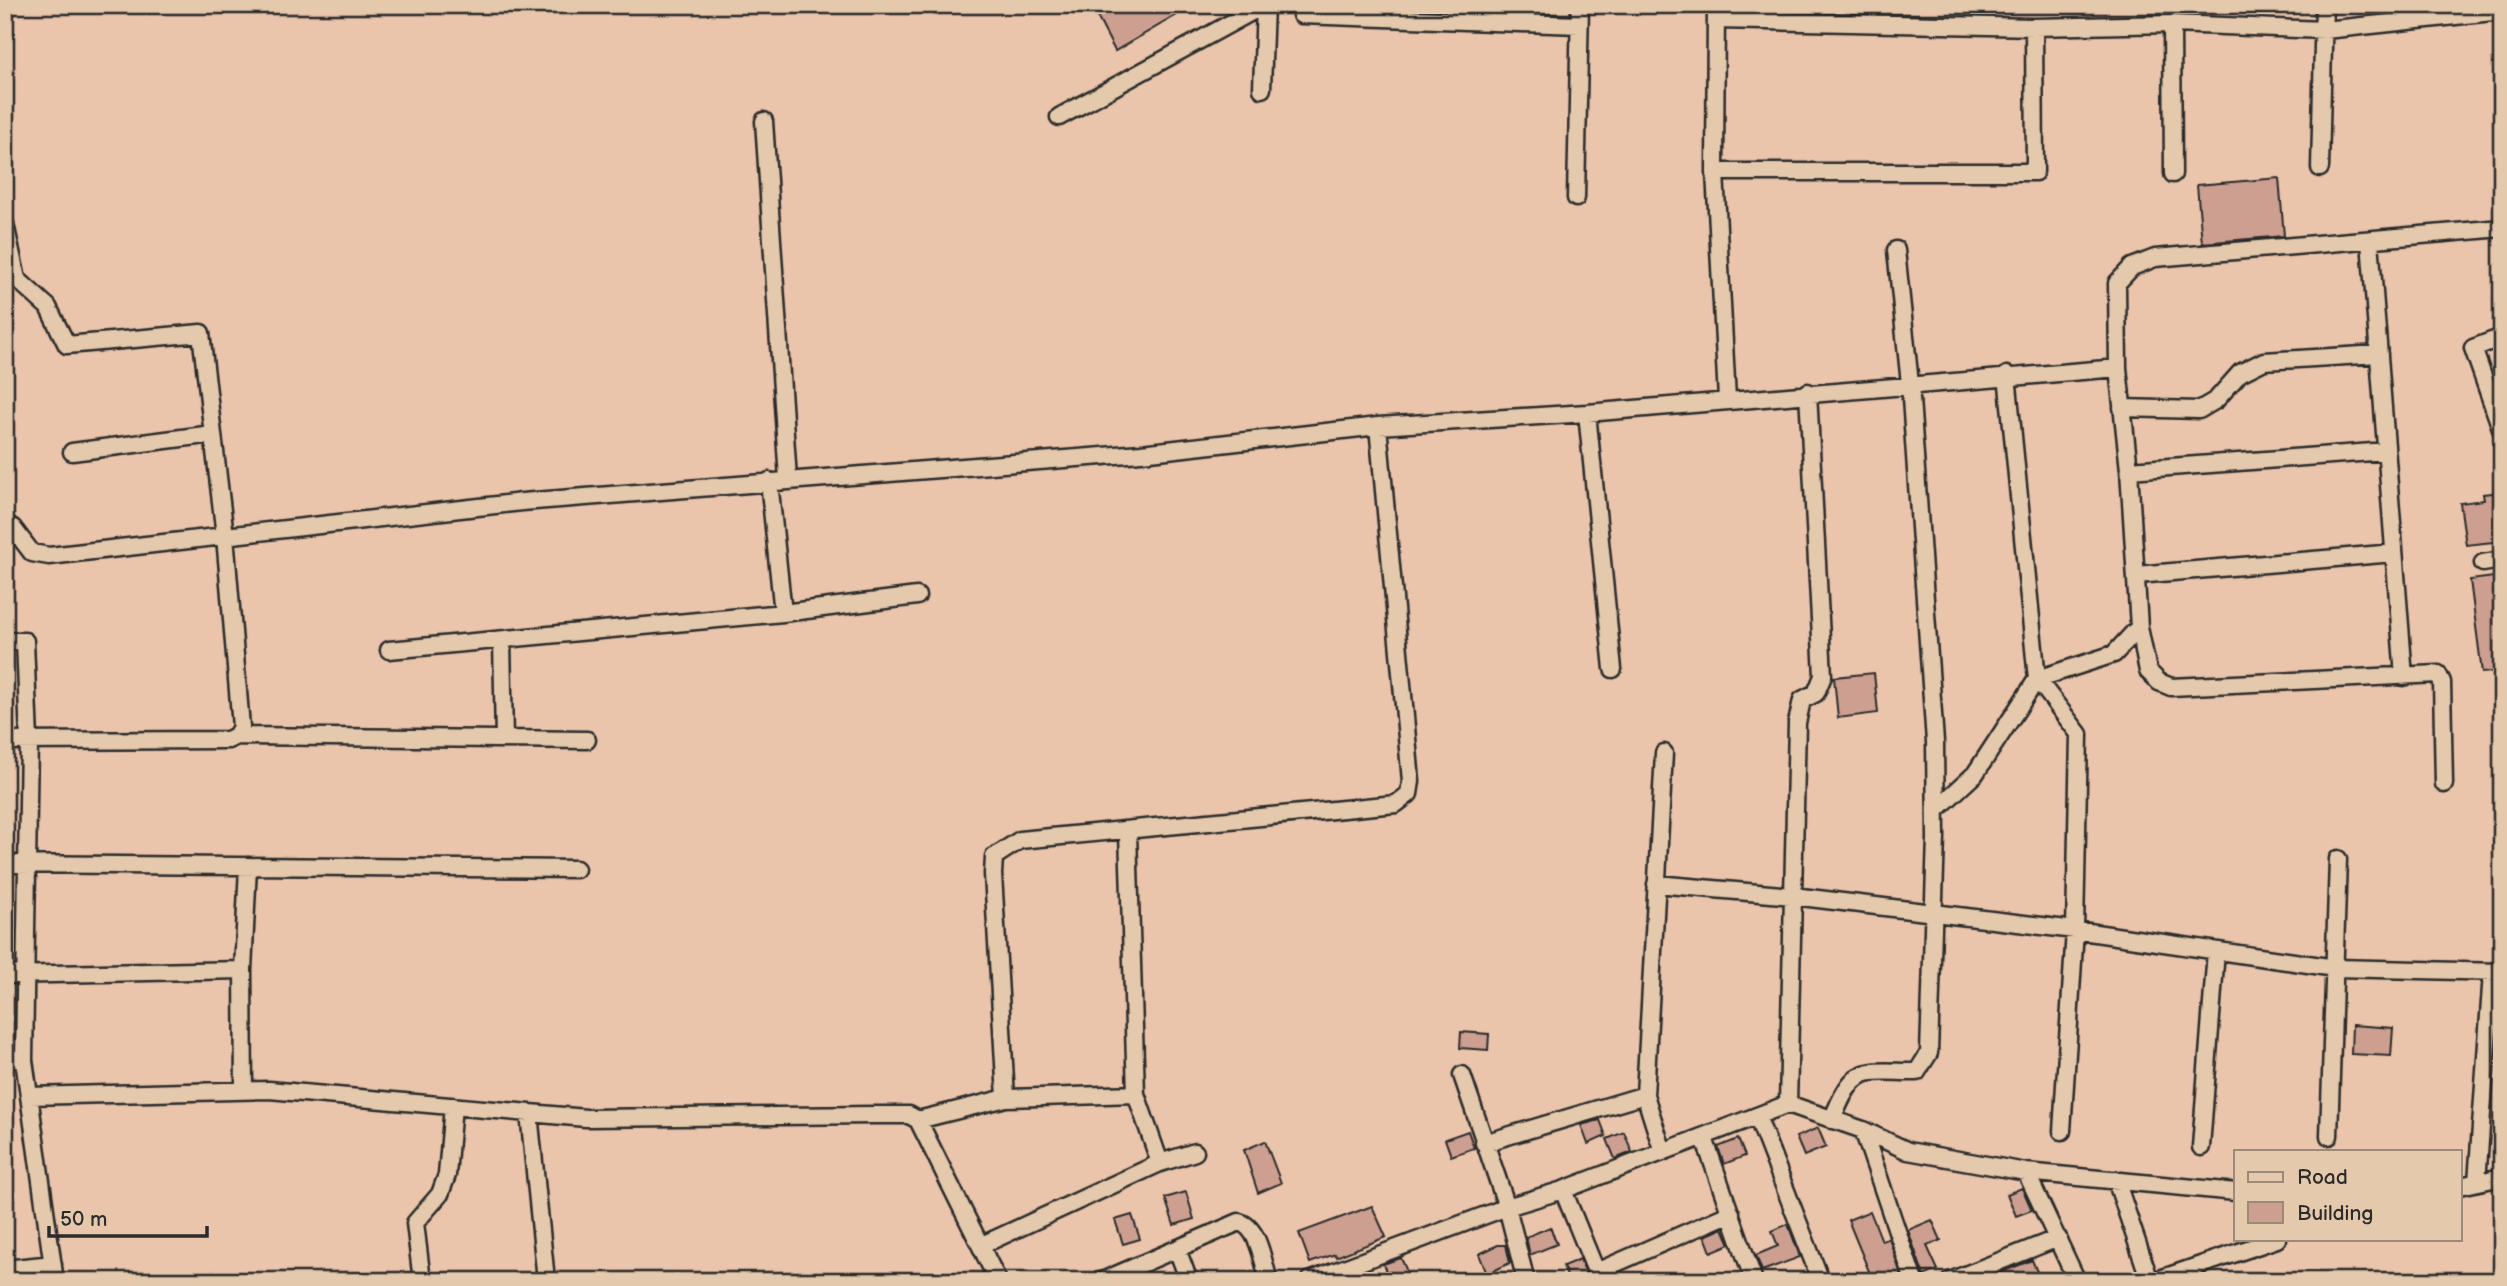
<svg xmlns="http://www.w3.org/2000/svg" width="2507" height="1286" font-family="'Balsamiq Sans',sans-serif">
	<rect width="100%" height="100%" fill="#eac5ac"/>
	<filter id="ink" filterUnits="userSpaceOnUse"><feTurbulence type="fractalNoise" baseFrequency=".0143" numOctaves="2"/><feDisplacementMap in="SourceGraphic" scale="14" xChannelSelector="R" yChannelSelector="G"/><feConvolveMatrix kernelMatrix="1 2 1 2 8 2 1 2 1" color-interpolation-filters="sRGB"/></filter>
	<g filter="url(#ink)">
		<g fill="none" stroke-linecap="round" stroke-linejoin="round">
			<path stroke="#6e88a4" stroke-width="6" d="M5,10L8,5"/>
		</g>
		<path fill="#cd9f91" stroke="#2b2b2b" stroke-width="2" d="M1091,5H1194L1115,51Z
			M2279,178L2284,236L2202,243L2197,185Z
			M2502,492V541L2466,545L2460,503L2484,500L2483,494Z
			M2502,576V671L2482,673L2470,580Z
			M1874,673L1878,713L1838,718L1834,677Z
			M2352,1025L2393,1028L2391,1056L2351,1054Z
			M1461,1032L1489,1034L1488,1050L1460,1048Z
			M1600,1120L1606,1136L1588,1144L1581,1125Z
			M1818,1128L1826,1147L1804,1156L1796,1137Z
			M1468,1131L1474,1148L1451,1156L1445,1139Z
			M1624,1132L1632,1152L1615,1159L1607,1139Z
			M1738,1139L1745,1156L1724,1164L1718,1147Z
			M1265,1141L1281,1183L1258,1193L1244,1150Z
			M2022,1188L2032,1210L2016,1216L2007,1194Z
			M1186,1192L1194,1219L1174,1225L1165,1198Z
			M1372,1206L1386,1237L1336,1257L1335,1254L1310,1263L1299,1233Z
			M1870,1211L1882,1241L1889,1238L1903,1281H1873L1848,1220Z
			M1132,1215L1140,1239L1123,1244L1115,1220Z
			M1932,1220L1941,1240L1927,1246L1938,1270L1924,1276L1908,1230Z
			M1788,1224L1800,1257L1762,1271L1756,1255L1778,1246L1772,1231Z
			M1550,1227L1557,1244L1530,1255L1526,1237Z
			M1723,1228L1730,1244L1711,1252L1705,1236Z
			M1498,1245H1506L1510,1263L1487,1274L1479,1254Z
			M1401,1258L1409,1276L1390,1281L1383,1264Z
			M1580,1259L1589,1281H1569L1563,1266Z
			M2032,1260L2041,1281H1979Z"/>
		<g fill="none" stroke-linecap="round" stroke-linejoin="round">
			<defs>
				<path id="street" d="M1716,5L1715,172L1727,399
					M1301,15L1579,25
					M1716,20L2034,27L2172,24L2325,30L2502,11
					M2172,24L2173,174
					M1262,89L1265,5
					M1059,117L1264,5
					M764,121L788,479
					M2320,168L2324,5
					M1715,172H2035L2034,27
					M1576,198L1580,5
					M5,224L17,279L48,307L67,345L201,333L225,536L241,727L236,736L228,740L5,741
					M2370,241L2404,677
					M2502,337L2473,348L2502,431
					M2118,368L2129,470L2139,627L2148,671L2159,682L2171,687L2438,674L2442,682L2444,784
					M2007,375L2037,679L2079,734L2075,930L2062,1131
					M2122,408L2199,410L2216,400L2240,373L2264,361L2379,354
					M1587,413L1613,669
					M72,452L213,434
					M2129,470L2386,451
					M769,481L783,613
					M5,523L13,528L32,553L49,556L522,502L1141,453L1378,426L1587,413L2118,368L2117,283L2132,267L2155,258L2502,228
					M2483,563L2502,560
					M2137,575L2394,553
					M5,641H25L29,740L24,1060L55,1281
					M502,641L504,739
					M389,650L783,613L917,596
					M236,736L587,740
					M1936,810L1975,774L2037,679L2114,654L2139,627
					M1128,832L1136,1094L1160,1163
					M5,864L576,869
					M1656,884L1793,896L1797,723L1802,700L1816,693L1823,676L1808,392
					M243,970L244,1090
					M5,975L243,970L248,866
					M5,1058L24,1060
					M1462,1075L1507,1207L1526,1281
					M29,1096L269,1090L586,1118L875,1115H909L918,1120L1006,1098L993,874L994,857L1020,840L1396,804L1409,794L1411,781L1378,426
					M1006,1098L1136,1094
					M1788,1104L1793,896L2075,930L2335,968L2502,972
					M529,1113L546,1280
					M1757,1116L1821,1281
					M918,1120L998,1281
					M1832,1120C1855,1063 1861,1072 1917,1072L1929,1053L1936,837L1935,742L1910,384L1896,250
					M1863,1130L1914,1281
					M2329,1136L2338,859
					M1704,1138L1754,1281
					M1484,1143L1645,1095
					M2201,1147L2216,951
					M1663,1152L1645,1095L1664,753
					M2026,1172L2077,1281
					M2116,1180L2150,1281
					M2477,1182L2492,973
					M2460,1186L2502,1177
					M1563,1190L1600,1281
					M982,1245L1160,1163L1195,1152
					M1177,1249L1189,1281
					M5,1269L53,1264
					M1596,1272L1731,1213
					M422,1281L415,1223L440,1194L447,1175L453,1106
					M1102,1281L1239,1222C1259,1227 1263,1263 1269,1281
					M1309,1281L1507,1207L1563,1190L1788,1104L1863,1130L1908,1151L2026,1172L2236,1192
					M1950,1281L2058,1238
					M2154,1281L2277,1239"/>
			</defs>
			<use href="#street" stroke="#2b2b2b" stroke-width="21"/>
			<use href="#street" stroke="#e5c9ac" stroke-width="16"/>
		</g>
	</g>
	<rect width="2507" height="1286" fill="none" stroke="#e5c9ac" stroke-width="28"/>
	<rect x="14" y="14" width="2479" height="1258" fill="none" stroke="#2b2b2b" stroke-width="2.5" filter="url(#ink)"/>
	<rect x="2234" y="1150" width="228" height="91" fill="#e5c9ac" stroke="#9b8a78" stroke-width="2"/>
	<rect x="2248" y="1172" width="35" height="10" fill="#e5c9ac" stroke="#9b8a78" stroke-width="2"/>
	<text x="2297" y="1184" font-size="21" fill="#2b2b2b">Road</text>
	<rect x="2248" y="1202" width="35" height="21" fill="#cd9f91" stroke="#9b8a78" stroke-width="2"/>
	<text x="2297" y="1220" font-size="21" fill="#2b2b2b">Building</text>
	<path d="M49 1226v10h158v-10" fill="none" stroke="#2b2b2b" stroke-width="3.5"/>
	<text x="60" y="1226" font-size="21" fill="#2b2b2b" stroke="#e5c9ac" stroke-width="5" paint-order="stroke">50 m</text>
</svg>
